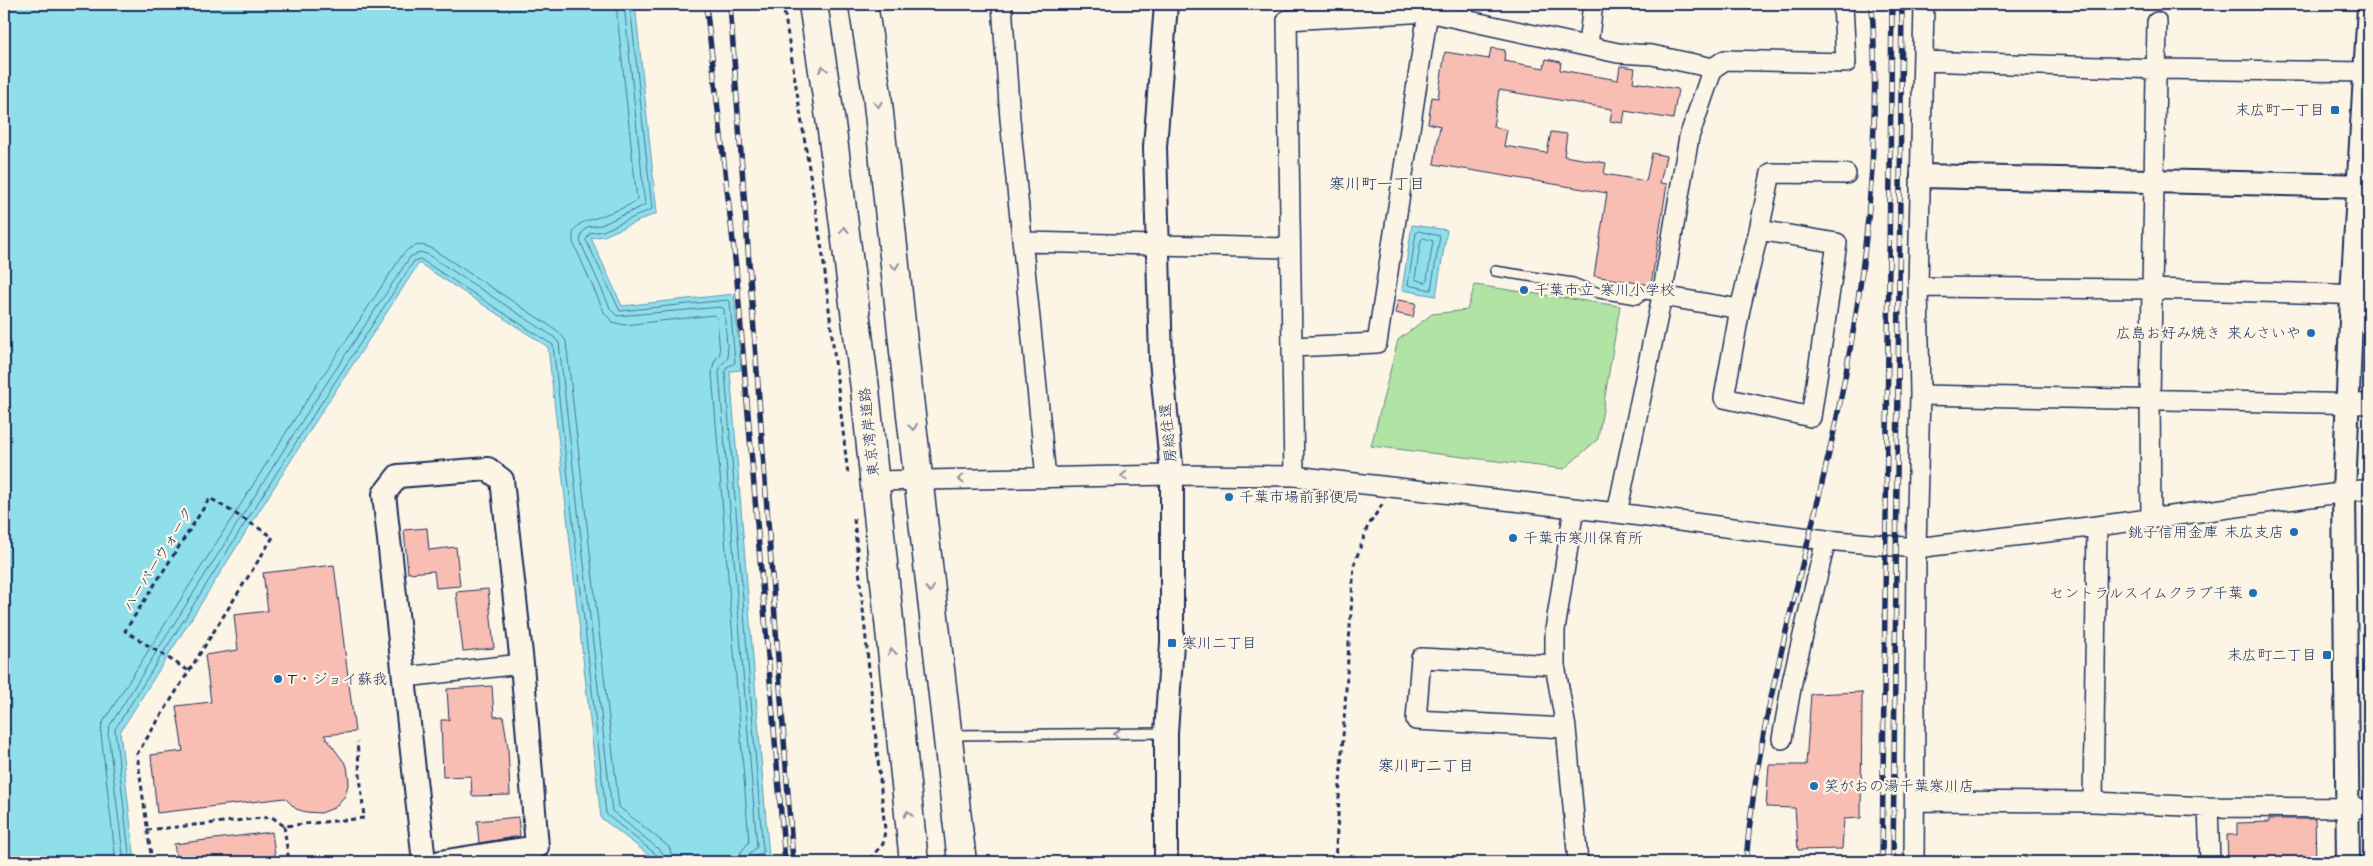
<svg xmlns="http://www.w3.org/2000/svg" width="2373" height="866" font-family="'Architects Daughter','Klee One',sans-serif">
	<rect width="100%" height="100%" fill="#fcf5e5"/>
	<filter id="ink" filterUnits="userSpaceOnUse"><feTurbulence type="fractalNoise" baseFrequency=".02" numOctaves="2"/><feDisplacementMap in="SourceGraphic" scale="10" xChannelSelector="R" yChannelSelector="G"/><feConvolveMatrix kernelMatrix="1 2 1 2 8 2 1 2 1" color-interpolation-filters="sRGB"/></filter>
	<g filter="url(#ink)">
		<path fill="#b0e3a4" stroke="#668981" d="M1475,285L1620,306L1598,439L1564,469L1371,446L1398,340L1432,314L1467,310Z"/>
		<path fill="#8fdfeb" stroke="#6199b3" d="M4,4H635L657,213L604,236L591,238L622,306L734,294L741,370L730,371L769,858L743,862H658L601,818L548,347L419,263L317,419L120,732L135,862H4Z
			M1412,225L1447,230L1436,296L1402,290Z"/>
		<g fill="none" stroke-linecap="round" stroke-linejoin="round">
			<path stroke="#497596" stroke-width="1" d="M616,4L637,200C628,207 612,212 601,216C587,222 571,221 573,242L605,314L613,322L624,325L714,315L717,317L720,354L714,362L712,373L749,842L741,852L739,862
				M624,4L645,205L601,225L587,227L582,233L580,241L611,310L617,316L721,307L724,309L728,358L721,365L719,372L757,847L749,854L747,862
				M630,4L652,209L603,231L590,233L586,240L620,311L727,300L730,302L735,363L727,367L725,372L763,852L755,857L753,862
				M1419,231L1440,236L1431,290L1408,285L1416,233Z
				M1424,238L1433,241L1427,280L1425,283L1415,279L1421,240Z
				M116,862L101,734L102,724L301,409L403,254C411,245 420,243 431,248L558,331L566,341L619,807L669,847L674,862
				M124,862L108,733L109,727L307,413L410,257L420,252L427,254L554,337L559,343L612,811L662,852L667,862
				M130,862L115,729L312,417L414,261L420,259L553,345L606,814L658,856L660,862"/>
		</g>
		<path fill="#f9beb3" stroke="#1b2f5e" d="M1491,48L1505,50L1504,61L1544,68L1546,59L1561,62L1560,70L1618,80L1620,66L1635,68L1633,82L1678,89L1673,119L1625,111L1623,123L1610,121L1612,109L1499,90L1493,127L1507,130L1504,146L1547,153L1551,132L1567,134L1564,156L1606,163L1604,174L1646,181L1652,153L1666,156L1660,183L1667,184L1651,285L1594,276L1607,193L1434,164L1440,126L1428,123L1432,97L1438,98L1445,52L1489,59Z
			M1398,300L1416,303L1413,317L1395,313Z
			M427,528L429,550L456,547L460,586L436,588L434,571L408,573L404,530Z
			M334,565L355,732L324,735L347,766L349,781L345,796L334,808L321,813L306,812L296,809L285,798L157,813L151,755L183,751L176,706L211,702L205,655L238,650L234,615L268,611L263,573Z
			M488,589L494,648L463,651L456,592Z
			M492,686L494,717L503,716L508,747L510,795L472,796L471,776L443,777L441,720H449L447,689Z
			M1862,692L1861,818L1844,819L1842,849L1798,850L1795,808L1766,807L1769,765H1806L1811,694Z
			M518,817L520,836L479,843L477,821Z
			M2269,819H2315L2316,862H2228L2227,835H2237V823L2269,822Z
			M272,832L276,862H177L174,844Z"/>
		<g fill="none" stroke-linecap="round" stroke-linejoin="round">
			<defs>
				<path id="service" d="M1466,18L1470,4
					M1495,271L1573,283L1599,293L1637,299L1644,294L1662,296
					M951,735L1166,733"/>
				<path id="minor" d="M1002,4L1010,119L1046,478
					M1588,45L1593,4
					M1923,61L2159,69L2369,72
					M1759,230L1837,243L1811,417L1724,398L1740,309Z
					M1759,230L1771,173L1846,174
					M1023,242L1290,248
					M1918,287L2152,289L2369,295
					M1662,296L1740,309
					M1292,347L1377,343L1428,12
					M1920,395L2369,404
					M1294,476L1287,20L1428,12L1618,53L1652,55L1713,68
					M874,481L1172,475L1294,476L1617,513L1826,540L1916,548L2097,526L2369,489
					M1574,508L1555,630V665L1566,728L1578,862
					M1617,513L1662,296L1689,137L1713,68L1725,60L1846,63L1843,4
					M2151,519L2150,399L2157,22
					M1555,665L1421,658L1416,720L1566,728
					M405,677L522,664
					M1782,739L1793,677L1826,540
					M1915,801L2093,802L2208,807L2369,808
					M2093,802L2097,526
					M2208,807L2210,862
					M1914,862L1916,548L1920,395L1918,287L1924,4"/>
				<path id="tertiary" d="M1922,176L2369,186
					M424,862L384,494L398,476L488,469L502,480L522,664L537,847L440,862
					M1166,862V733L1172,643V475L1161,360L1155,147L1166,4
					M2348,862L2344,492L2352,295L2369,8"/>
				<path id="trunk" d="M813,4L832,131L865,389L914,862
					M863,4L877,94L907,380L962,862"/>
			</defs>
			<use href="#service" stroke="#1b2f5e" stroke-width="12"/>
			<use href="#minor" stroke="#1b2f5e" stroke-width="22"/>
			<use href="#tertiary" stroke="#1b2f5e" stroke-width="26"/>
			<use href="#trunk" stroke="#1b2f5e" stroke-width="31"/>
			<path stroke="#1b2f5e" stroke-width="3" stroke-dasharray="5 4" stroke-linecap="butt" d="M783,4L823,256L848,475
				M854,519L885,830L883,844L867,862
				M284,826L289,862
				M147,830L272,817L284,826L364,818L357,742
				M152,862L137,754L273,537L210,498L125,631L189,671
				M1335,862L1354,565L1367,528L1383,503"/>
			<use href="#service" stroke="#fcf5e5" stroke-width="9"/>
			<use href="#minor" stroke="#fcf5e5" stroke-width="19"/>
			<use href="#tertiary" stroke="#fcf5e5" stroke-width="22"/>
			<use href="#trunk" stroke="#fcf5e5" stroke-width="28"/>
			<defs>
				<path id="rail" d="M706,4L736,268L785,862
					M730,4L793,862
					M1746,862C1758,709 1807,562 1838,412C1866,279 1881,140 1872,4
					M1882,862L1892,4
					M1893,862L1902,4"/>
			</defs>
			<use href="#rail" stroke="#1b2f5e" stroke-width="5.5"/>
			<use href="#rail" stroke="#fcf5e5" stroke-width="4" stroke-dasharray="11" stroke-linecap="butt"/>
		</g>
		<defs><path id="oneway-chevron" d="M-2-3.5L2.5 0L-2 3.5" fill="none" stroke-width="1.6" stroke-linecap="round" stroke-linejoin="round" transform="scale(1.25)"/></defs>
		<g stroke="#8c92a2">
			<use href="#oneway-chevron" transform="translate(823 69) rotate(-99)"/>
			<use href="#oneway-chevron" transform="translate(878 104) rotate(84)"/>
			<use href="#oneway-chevron" transform="translate(844 230) rotate(-97)"/>
			<use href="#oneway-chevron" transform="translate(895 266) rotate(84)"/>
			<use href="#oneway-chevron" transform="translate(913 427) rotate(82)"/>
			<use href="#oneway-chevron" transform="translate(1124 476) rotate(179)"/>
			<use href="#oneway-chevron" transform="translate(961 479) rotate(179)"/>
			<use href="#oneway-chevron" transform="translate(930 589) rotate(83)"/>
			<use href="#oneway-chevron" transform="translate(892 652) rotate(-96)"/>
			<use href="#oneway-chevron" transform="translate(1117 734) rotate(180)"/>
			<use href="#oneway-chevron" transform="translate(908 814) rotate(-96)"/>
		</g>
	</g>
	<g fill="#1f6fb2" stroke="#fcf5e5" stroke-width="2">
		<rect x="2330" y="105" width="10" height="10" rx="2.5"/>
		<circle cx="1524" cy="290" r="5"/>
		<circle cx="2311" cy="333" r="5"/>
		<circle cx="1229" cy="497" r="5"/>
		<circle cx="2294" cy="532" r="5"/>
		<circle cx="1513" cy="538" r="5"/>
		<circle cx="2253" cy="593" r="5"/>
		<rect x="1167" y="638" width="10" height="10" rx="2.5"/>
		<rect x="2322" y="650" width="10" height="10" rx="2.5"/>
		<circle cx="278" cy="679" r="5"/>
		<circle cx="1814" cy="786" r="5"/>
	</g>
	<g text-anchor="middle" stroke-width="4.5" stroke-linejoin="round" paint-order="stroke">
		<g font-size="15" fill="#1b2f5e" stroke="#fcf5e5" text-anchor="start">
			<text x="2325" y="115" text-anchor="end">末広町一丁目</text>
			<text x="1534" y="295">千葉市立 寒川小学校</text>
			<text x="2301" y="338" text-anchor="end">広島お好み焼き 来んさいや</text>
			<text x="1239" y="502">千葉市場前郵便局</text>
			<text x="2284" y="537" text-anchor="end">銚子信用金庫 末広支店</text>
			<text x="1523" y="543">千葉市寒川保育所</text>
			<text x="2243" y="598" text-anchor="end">セントラルスイムクラブ千葉</text>
			<text x="1182" y="648">寒川二丁目</text>
			<text x="2317" y="660" text-anchor="end">末広町二丁目</text>
			<text x="288" y="684">T・ジョイ蘇我</text>
			<text x="1824" y="791">笑がおの湯千葉寒川店</text>
		</g>
		<g font-size="15" fill="#1b2f5e" stroke="#fcf5e5">
			<text transform="translate(869 432) rotate(-96)" y="5">東京湾岸道路</text>
			<text transform="translate(1168 433) rotate(-96)" y="5">房総往還</text>
			<text transform="translate(158 559) rotate(-58)" y="5">ハーバーウォーク</text>
		</g>
		<g font-size="16" fill="#1b2f5e" stroke="#fcf5e5">
			<text x="1377" y="189">寒川町一丁目</text>
			<text x="1426" y="771">寒川町二丁目</text>
		</g>
	</g>
	<rect width="2373" height="866" fill="none" stroke="#fcf5e5" stroke-width="20"/>
	<rect x="10" y="10" width="2353" height="846" fill="none" stroke="#1b2f5e" stroke-width="2" filter="url(#ink)"/>
</svg>
